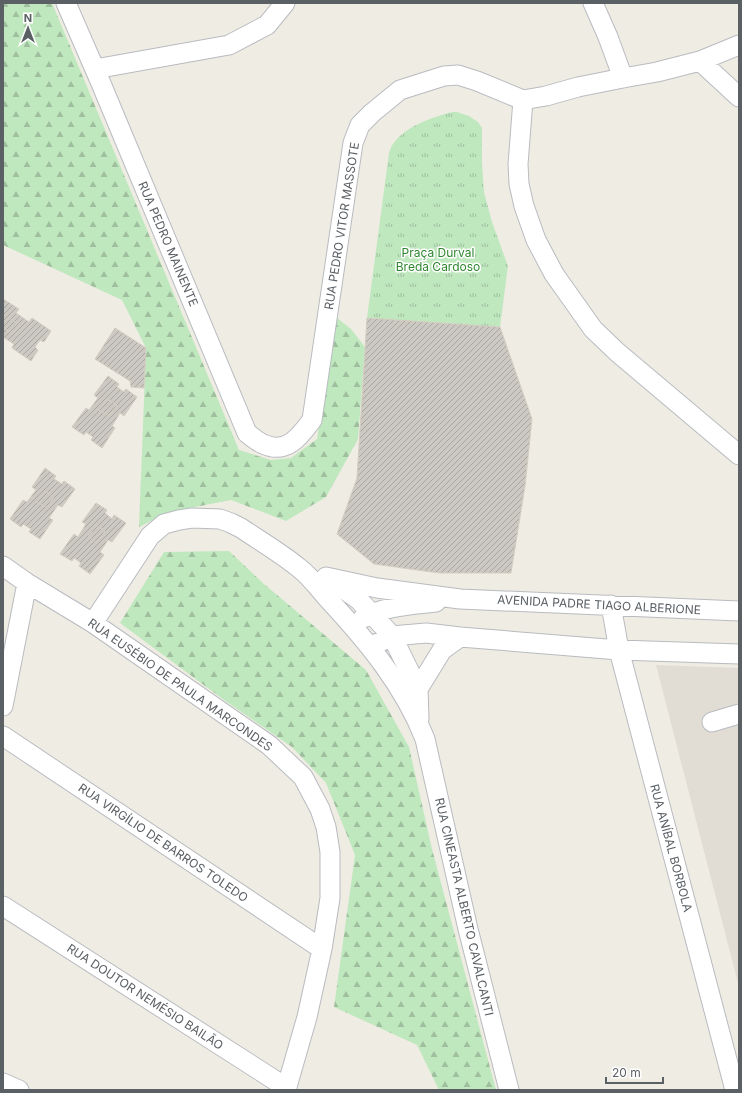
<svg xmlns="http://www.w3.org/2000/svg" width="742" height="1093" font-family="Inter,sans-serif">
	<defs>
		<pattern id="grass-tufts" width="24" height="20" patternUnits="userSpaceOnUse"><rect width="24" height="20" fill="#c0e8be"/><path d="M3 7l-1-3M5 7V3M7 7l1-3M15 17l-1-3M17 17v-4M19 17l1-3" fill="none" stroke="#9fbf9e"/></pattern>
		<pattern id="forest-firs" width="22" height="20" patternUnits="userSpaceOnUse"><rect width="22" height="20" fill="#c0e8be"/><path d="M5 1l3.5 6h-7zM16 11l3.5 6h-7z" fill="#9fbf9e"/></pattern>
		<pattern id="building-hatch" width="6" height="6" patternUnits="userSpaceOnUse"><rect width="6" height="6" fill="#ccc8c2"/><path d="M-1 1l2-2M0 6l6-6M5 7l2-2" fill="none" stroke="#a9a6a1"/></pattern>
	</defs>
	<rect width="100%" height="100%" fill="#efece3"/>
	<path fill="#e1ddd4" d="M656,665L739,668V987Z"/>
	<path fill="url(#grass-tufts)" d="M452,112H457L469,116L478,122L482,128V164L484,192L492,222L508,266L500,327L367,318L389,153C396,129 430,118 452,112Z"/>
	<path fill="url(#forest-firs)" d="M3,3H52L239,450L271,460L291,458L317,439L337,318L351,329L365,347L358,439L326,497L286,521L231,500L169,512L139,527L146,348L122,300L3,245Z
		M229,551L264,584L366,670L409,747L432,849L496,1090H439L417,1045L334,1007L355,855L326,783L292,747L224,700L120,623L164,552Z"/>
	<path fill="url(#building-hatch)" stroke="#d4cdc1" d="M3,299L19,309L16,313L29,322L32,318L51,331L44,342L40,340L35,347L38,350L31,361L12,348L14,344L3,337Z
		M8,317L20,325L13,334L3,327V324Z
		M367,318L500,327L532,419L525,486L511,573H439L374,564L337,534L357,478Z
		M115,328L146,348L144,388L131,387L130,381L95,359Z
		M108,376L119,384L117,387L124,392L126,389L137,397L124,416L120,413L112,426L115,428L102,448L91,440L93,437L86,432L84,435L72,427L86,408L89,410L98,398L94,395Z
		M107,399L117,405L109,416L99,410Z
		M45,468L56,476L54,479L62,484L64,481L75,489L62,507L58,505L49,518L53,520L40,539L29,532L31,529L23,524L21,527L10,519L23,500L27,502L36,490L32,487Z
		M45,491L54,497L47,508L37,502Z
		M96,503L107,510L105,513L112,519L114,515L126,523L112,542L108,540L100,552L104,555L90,574L79,566L81,563L74,558L72,561L60,554L74,534L78,537L86,524L82,522Z
		M96,525L105,531L97,543L88,537Z"/>
	<g fill="none" stroke-linecap="round" stroke-linejoin="round">
		<defs>
			<path id="minor" d="M66,3L100,81L247,433C252,437 258,442 263,444C287,455 300,436 312,420L353,143L360,125L372,113L400,90L444,76L458,75L477,81L523,100L546,96L578,87L623,78L657,72L700,61L739,45
				M593,3L608,37L623,78
				M700,61L739,97
				M95,69L229,45L267,25L285,3
				M523,100L518,164L519,184L524,206L536,240L554,274L593,329L617,352L739,455
				M3,566L27,583L93,623L269,745L303,777L320,809L326,827L330,852V898L322,949L307,1017L286,1090
				M326,577L377,588L460,599L739,611
				M332,581L359,600L392,636L418,689L419,719
				M611,605L619,650L735,1090
				M363,618C385,606 412,605 436,602
				M93,623L150,536L164,524L179,520L192,518L220,519L231,523L241,528C260,541 281,553 299,568C310,576 319,589 328,599C367,641 404,685 425,739L468,929L509,1090
				M370,647L392,636L426,633L460,637L619,650L739,654
				M418,689L442,650L460,637
				M3,706L27,583
				M712,722L739,714
				M3,736L322,949
				M3,906L287,1088
				M3,1083L19,1090"/>
		</defs>
		<use href="#minor" stroke="#b8bbc0" stroke-width="21"/>
		<use href="#minor" stroke="#fff" stroke-width="19"/>
	</g>
	<g text-anchor="middle" stroke-width="3" stroke-linejoin="round" paint-order="stroke">
		<g font-size="12" fill="#5b6065" stroke="#fff">
			<text transform="translate(342 226) rotate(-81)" y="4">RUA PEDRO VITOR MASSOTE</text>
			<text transform="translate(168 244) rotate(67)" y="4">RUA PEDRO MAINENTE</text>
			<text transform="translate(599 605) rotate(3)" y="4">AVENIDA PADRE TIAGO ALBERIONE</text>
			<text transform="translate(180 685) rotate(35)" y="4">RUA EUSÉBIO DE PAULA MARCONDES</text>
			<text transform="translate(163 843) rotate(34)" y="4">RUA VIRGÍLIO DE BARROS TOLEDO</text>
			<text transform="translate(671 848) rotate(75)" y="4">RUA ANÍBAL BORBOLA</text>
			<text transform="translate(464 907) rotate(77)" y="4">RUA CINEASTA ALBERTO CAVALCANTI</text>
			<text transform="translate(145 997) rotate(33)" y="4">RUA DOUTOR NEMÉSIO BAILÃO</text>
		</g>
		<g font-size="12" fill="#308730" stroke="#fff">
			<text x="438" y="257">Praça Durval<tspan x="438" dy="14">Breda Cardoso</tspan></text>
		</g>
	</g>
	<rect width="742" height="1093" fill="none" stroke="#5b6065" stroke-width="8"/>
	<g transform="translate(28 28)" stroke="#ffffff" stroke-width="3" paint-order="stroke">
	<path d="M0-3L7 15L0 10L-7 15Z" fill="#5b6065"/>
	<text y="-6" font-size="11" font-weight="bold" text-anchor="middle" fill="#5b6065">N</text>
	</g>
	<path d="M606 1077v6h57v-6" fill="none" stroke="#5b6065" stroke-width="2"/>
	<text x="612" y="1077" font-size="12" fill="#5b6065" stroke="#ffffff" stroke-width="3" paint-order="stroke">20 m</text>
</svg>
